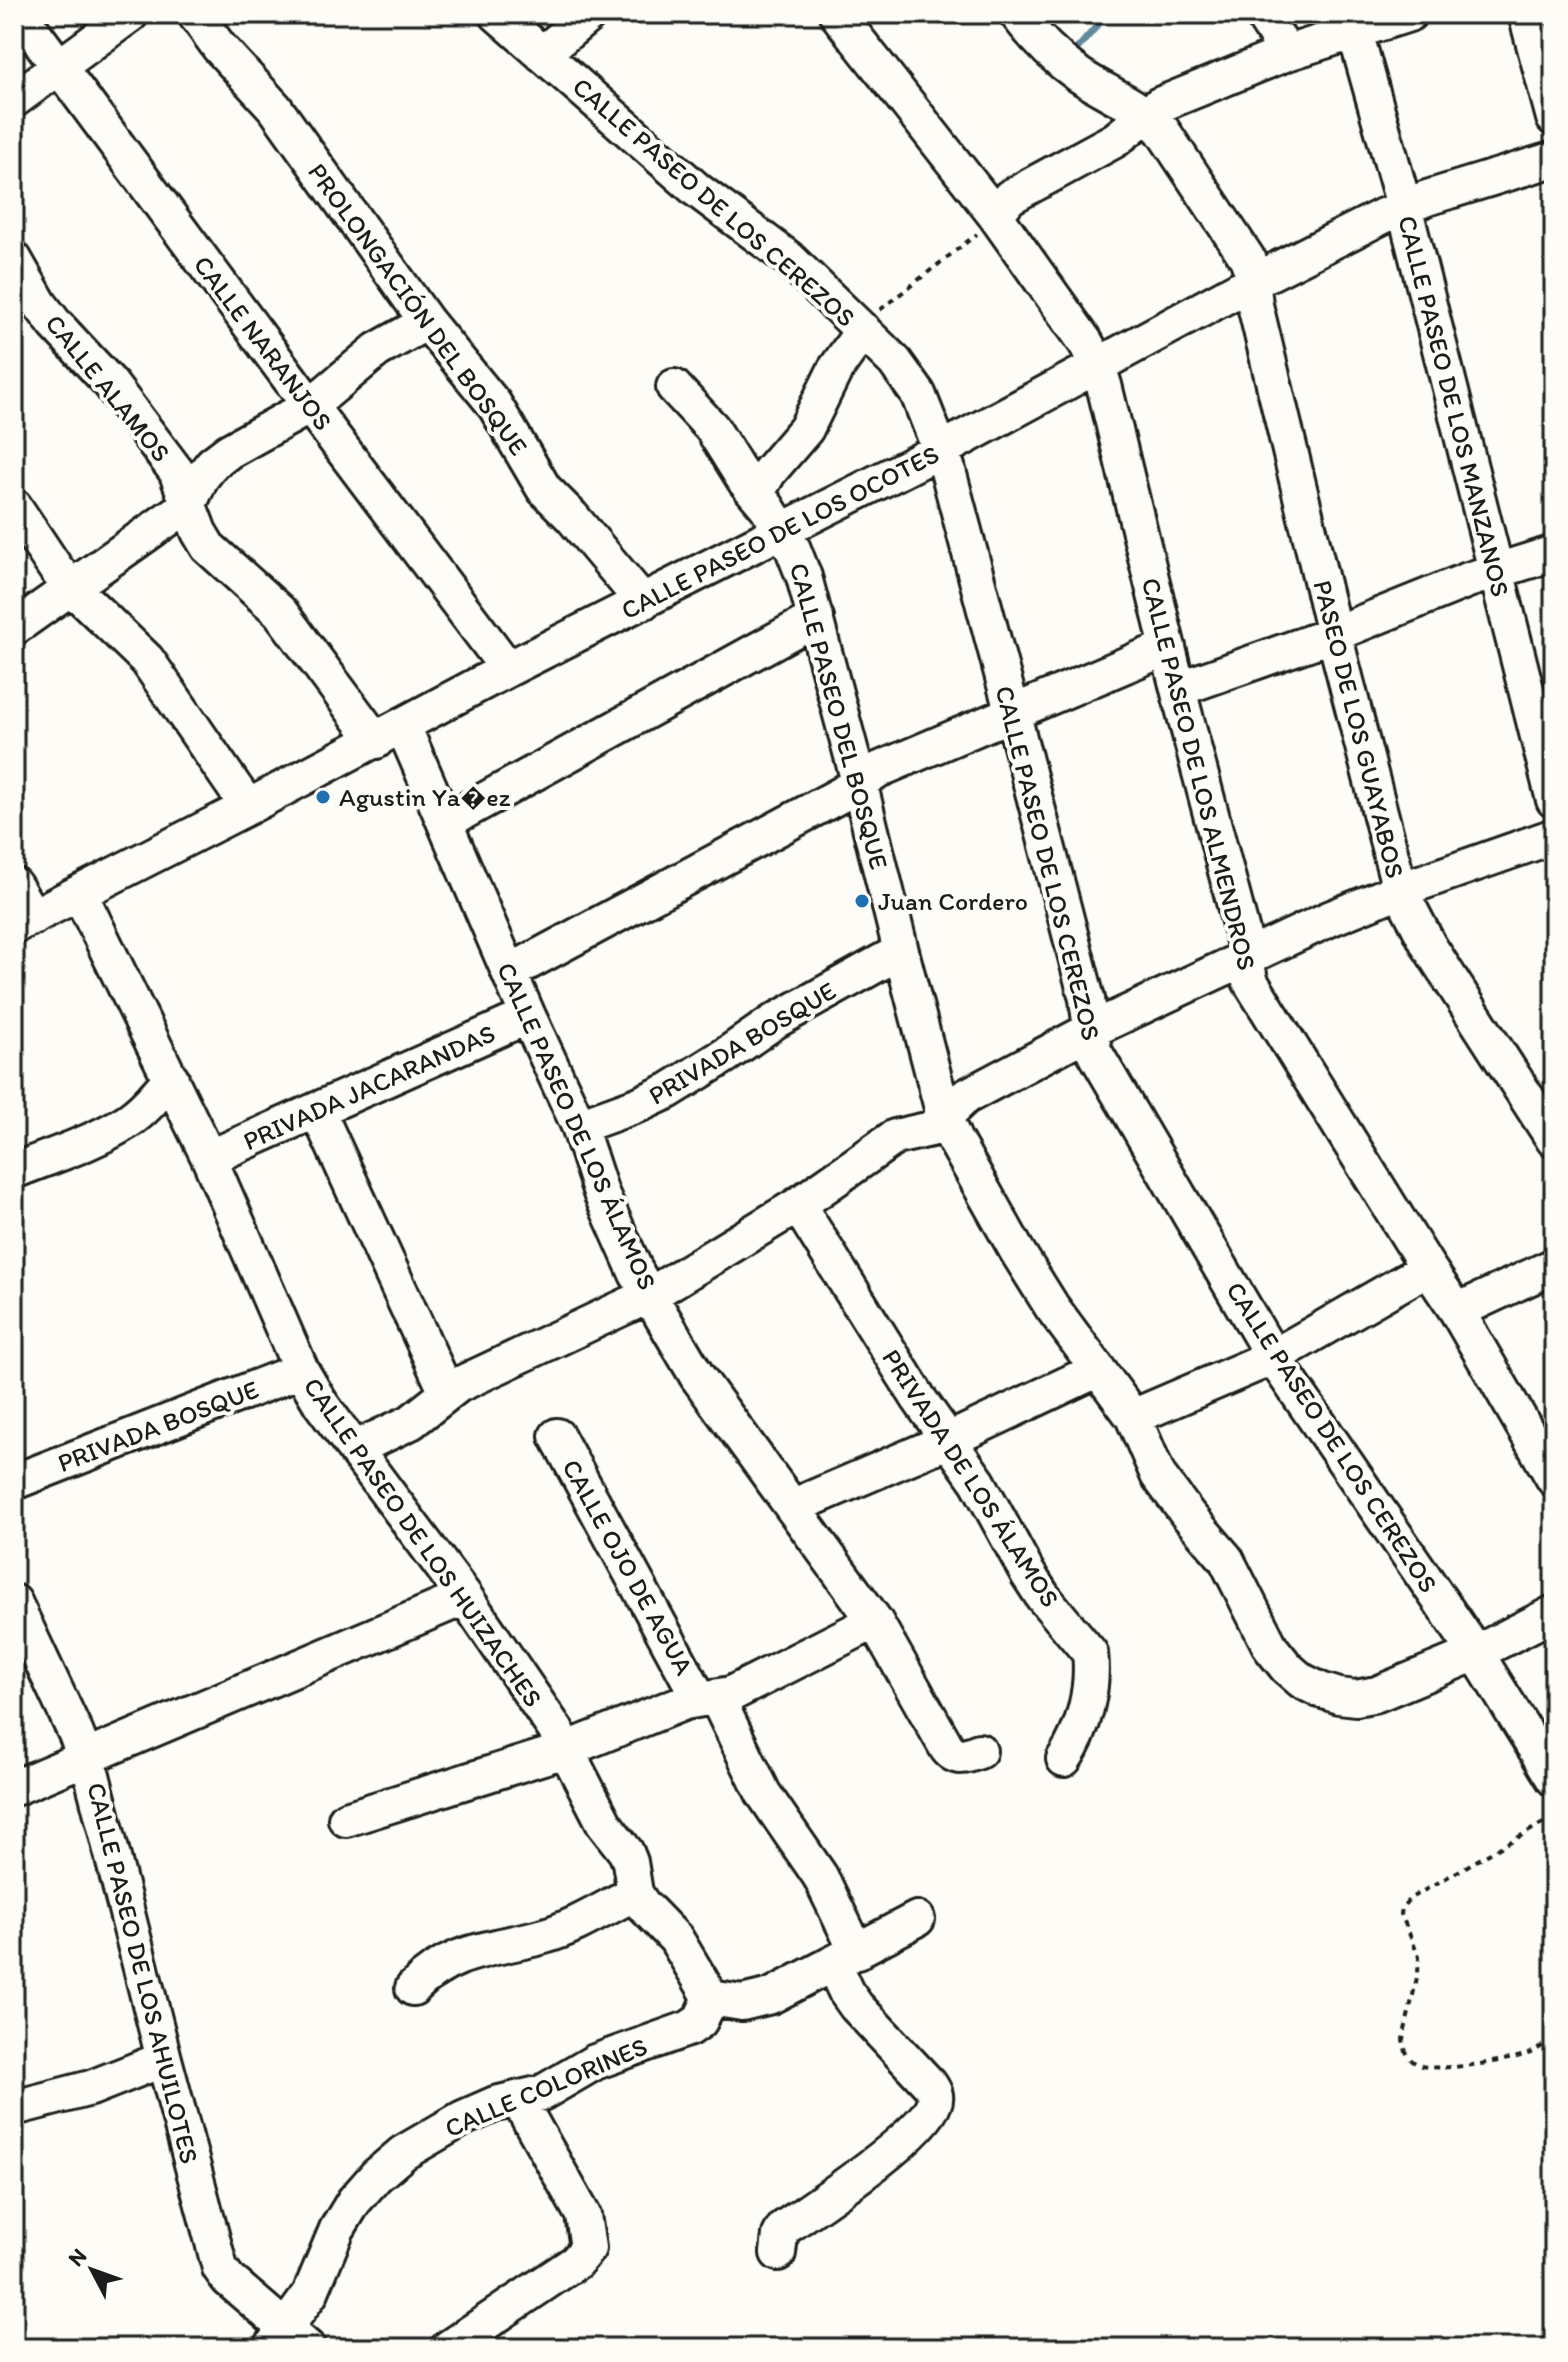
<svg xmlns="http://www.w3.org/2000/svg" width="1568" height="2362" font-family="Itim,sans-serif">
	<rect width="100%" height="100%" fill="#fdfcf7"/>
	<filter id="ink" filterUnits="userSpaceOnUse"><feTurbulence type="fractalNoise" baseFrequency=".0125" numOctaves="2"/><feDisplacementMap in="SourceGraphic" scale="16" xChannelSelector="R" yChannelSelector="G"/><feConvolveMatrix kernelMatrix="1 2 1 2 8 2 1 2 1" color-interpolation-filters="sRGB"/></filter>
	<g filter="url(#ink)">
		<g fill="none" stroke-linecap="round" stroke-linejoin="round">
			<path stroke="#61899c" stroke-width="7" d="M1078,48L1107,14"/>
			<defs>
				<path id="minor" d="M20,14L310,406L508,669
					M195,14L219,47L275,108L427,322L494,404L544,489L572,517L643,602
					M497,14L697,190L788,258L895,362L918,394L947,467L1012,711L1087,999L1094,1051L1273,1357L1476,1653L1554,1779
					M837,14L995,215L1086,343L1098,366L1104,385L1178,689L1243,936L1250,981L1428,1268L1457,1311L1554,1479
					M1017,14C1035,38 1055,58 1079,75C1107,94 1139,105 1162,130L1247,258L1251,269L1255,305L1334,634L1400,890L1429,946L1554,1140
					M1262,14L1287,53
					M1350,14L1404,206L1554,800
					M1526,14L1554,118
					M542,54L590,14
					M14,100L131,14
					M995,215L1010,197L1115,140L1159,105L1287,53L1409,14
					M14,259L39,303L55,324L109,382L176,471L199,532L208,547L280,612L376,741
					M674,387L712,428L745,481L767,507L793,549L804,577L859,782L901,951L944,1116L954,1139L1017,1251L1052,1307L1133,1417L1158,1475L1188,1515L1226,1559L1271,1648L1287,1668L1302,1681L1320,1690L1339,1696L1356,1698L1377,1694L1476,1653L1554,1613
					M756,494L769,472L806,429L835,370L863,330
					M14,506L56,569L71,587L147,660L248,807
					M14,628L189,504L201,478L212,464L229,451L310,406L377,350L427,322
					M1178,689L1334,634L1468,580L1554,553
					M403,726L528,1016L579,1126L601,1193L637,1274L697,1376L875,1621L947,1748C956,1760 967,1756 979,1751
					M445,822L816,618
					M14,885L33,917
					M80,894L209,1158L301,1370L321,1404L465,1597L557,1732L605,1825L626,1852L630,1862L635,1893L642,1904L676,1939L711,1998
					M14,926L248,807L508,669L941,450L1252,282L1383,216L1427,198L1554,159
					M510,972L842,794L878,770L1168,647
					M317,1110L447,1393
					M579,1126L640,1104L668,1091L726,1055L775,1021L901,951
					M209,1158L528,1016
					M14,1171C51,1156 94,1143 128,1121C145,1110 158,1093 171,1078
					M798,1205L919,1399L978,1482L1028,1574L1043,1597L1090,1653C1094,1688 1084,1730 1064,1759
					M1457,1311L1554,1266
					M1133,1417L1273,1357L1428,1268
					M557,1436L699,1698
					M356,1448L411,1422L458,1385L650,1295L798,1205L895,1137L931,1129L965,1097L1091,1030L1329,919L1400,890L1554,836
					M14,1482L301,1370
					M792,1507L949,1440L1097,1370
					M14,1602L76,1734L92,1775L164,2059L220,2268L228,2279L308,2348
					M717,1698L763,1793L820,1876L857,1952
					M14,1788L465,1597
					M346,1819L565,1750L685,1702L731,1694L875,1621
					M413,1988C453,1948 493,1950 544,1936C576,1927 605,1908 635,1893
					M711,1998L742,2003L771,1996L917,1919
					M14,2108L91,2088L164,2059
					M778,2253L780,2235L784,2228C816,2206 923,2136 934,2103C937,2096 934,2091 930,2085L856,2006L846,1992L833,1964
					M271,2348L310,2294L337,2229L354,2201L376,2176L403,2153L463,2118L495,2104L542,2093L595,2062L690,2028L700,2021L711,1998
					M448,2348L576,2262L588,2248L583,2215L518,2099"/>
			</defs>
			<use href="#minor" stroke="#1c1c1c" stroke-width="40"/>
			<path stroke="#1c1c1c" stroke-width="4" stroke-dasharray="6 6" stroke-linecap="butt" d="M880,310L977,234
				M1554,1817L1409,1899L1402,1908L1401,1914L1419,1957L1418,1973L1403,2039C1404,2050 1409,2061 1419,2065C1436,2073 1516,2060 1533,2052C1540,2048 1548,2042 1554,2037"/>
			<use href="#minor" stroke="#fdfcf7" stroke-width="34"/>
		</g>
	</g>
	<g fill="#1f6fb2" stroke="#fdfcf7" stroke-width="3">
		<circle cx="323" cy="797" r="8"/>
		<circle cx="862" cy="901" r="8"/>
	</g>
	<g text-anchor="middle" stroke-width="8" stroke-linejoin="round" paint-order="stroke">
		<g font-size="26" fill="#1c1c1c" stroke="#fdfcf7">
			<text transform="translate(714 202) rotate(41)" y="9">CALLE PASEO DE LOS CEREZOS</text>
			<text transform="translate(418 309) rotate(54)" y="9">PROLONGACIÓN DEL BOSQUE</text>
			<text transform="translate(263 343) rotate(53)" y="9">CALLE NARANJOS</text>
			<text transform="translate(108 388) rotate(51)" y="9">CALLE ALAMOS</text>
			<text transform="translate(1454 406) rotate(76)" y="9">CALLE PASEO DE LOS MANZANOS</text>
			<text transform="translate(780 532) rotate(-27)" y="9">CALLE PASEO DE LOS OCOTES</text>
			<text transform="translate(839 716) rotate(75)" y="9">CALLE PASEO DEL BOSQUE</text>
			<text transform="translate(1359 729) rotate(76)" y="9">PASEO DE LOS GUAYABOS</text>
			<text transform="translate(1199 774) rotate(76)" y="9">CALLE PASEO DE LOS ALMENDROS</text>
			<text transform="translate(1048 863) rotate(76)" y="9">CALLE PASEO DE LOS CEREZOS</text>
			<text transform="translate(742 1043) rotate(-31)" y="9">PRIVADA BOSQUE</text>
			<text transform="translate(369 1087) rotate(-24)" y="9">PRIVADA JACARANDAS</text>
			<text transform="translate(577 1126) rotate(66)" y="9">CALLE PASEO DE LOS ÁLAMOS</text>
			<text transform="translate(158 1426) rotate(-21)" y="9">PRIVADA BOSQUE</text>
			<text transform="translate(1332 1437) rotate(57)" y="9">CALLE PASEO DE LOS CEREZOS</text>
			<text transform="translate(971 1478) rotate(57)" y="9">PRIVADA DE LOS ÁLAMOS</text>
			<text transform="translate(423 1542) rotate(55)" y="9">CALLE PASEO DE LOS HUIZACHES</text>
			<text transform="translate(628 1567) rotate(61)" y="9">CALLE OJO DE AGUA</text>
			<text transform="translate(143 1973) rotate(76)" y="9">CALLE PASEO DE LOS AHUILOTES</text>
			<text transform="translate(546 2087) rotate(-23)" y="9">CALLE COLORINES</text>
		</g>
		<g font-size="26" fill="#1c1c1c" stroke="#fdfcf7" text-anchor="start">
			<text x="339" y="806">Agustin Ya�ez</text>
			<text x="878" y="910">Juan Cordero</text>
		</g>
	</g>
	<rect width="1568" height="2362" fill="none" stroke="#fdfcf7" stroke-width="48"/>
	<rect x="24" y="24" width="1520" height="2314" fill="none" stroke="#1c1c1c" stroke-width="3" filter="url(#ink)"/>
	<g transform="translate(92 2270) rotate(311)" stroke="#fdfcf7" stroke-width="6" paint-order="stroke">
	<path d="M0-6L14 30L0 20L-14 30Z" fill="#1c1c1c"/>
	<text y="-12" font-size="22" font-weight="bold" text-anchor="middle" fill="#1c1c1c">N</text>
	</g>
</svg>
